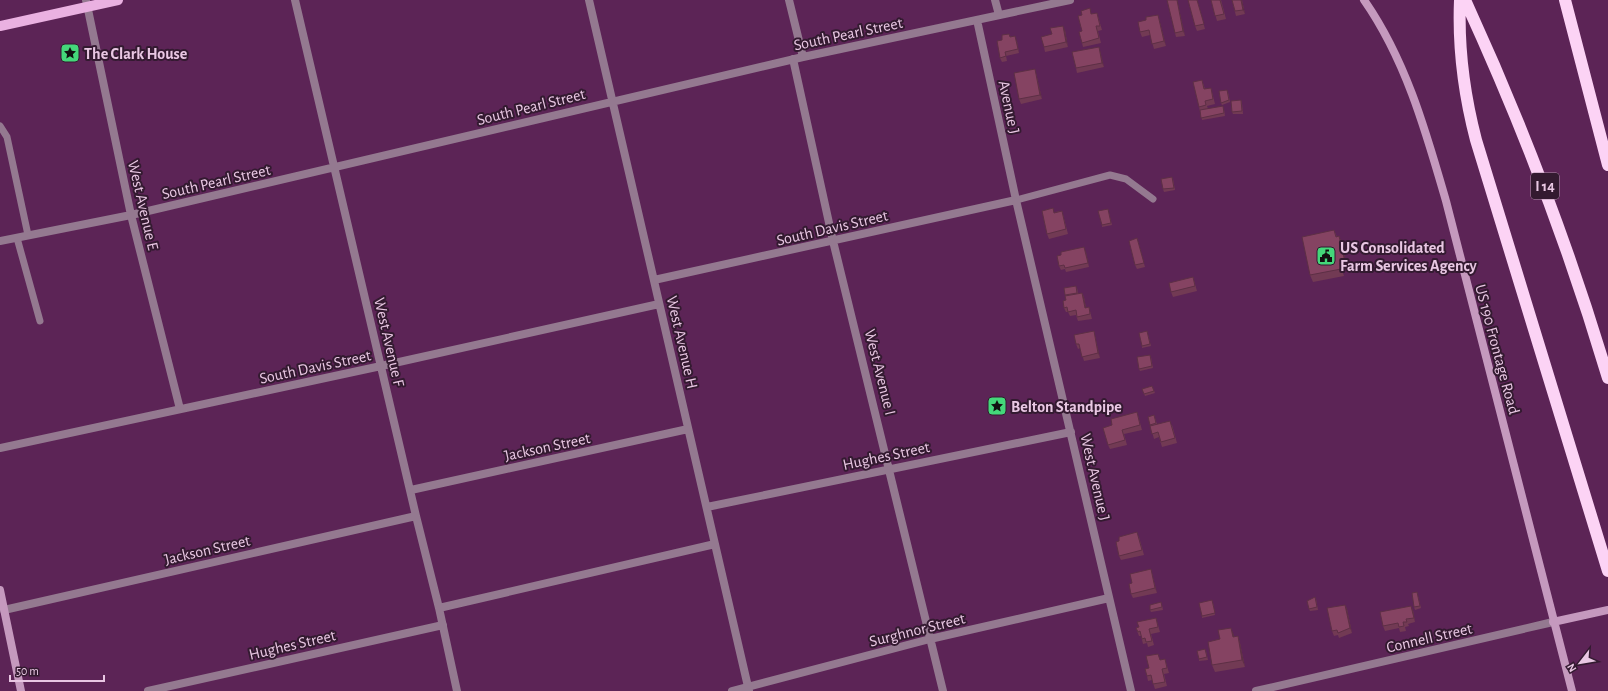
<svg xmlns="http://www.w3.org/2000/svg" width="1608" height="691" font-family="'Alegreya Sans',sans-serif">
	<rect width="100%" height="100%" fill="#5c2456"/>
	<g fill="none" stroke-linecap="round" stroke-linejoin="round">
		<path stroke="#947990" stroke-width="7" d="M0,126L7,137L28,235
			M1016,200L1110,175L1126,179L1153,199
			M17,238L40,321"/>
		<path stroke="#947990" stroke-width="8" d="M86,0L131,215L180,409
			M295,0L416,516L439,608L457,691
			M589,0L749,691
			M789,0L803,57
			M995,0L999,15
			M977,20L1016,200L1131,691
			M793,59L833,241L943,691
			M0,241L131,215L803,57L1070,0
			M654,280L1016,200
			M0,448L381,366L659,304
			M411,490L688,429
			M707,507L1071,432
			M439,608L715,544
			M4,610L416,516
			M148,691L443,625
			M732,691L930,639L1109,598
			M1256,691L1553,622"/>
		<path stroke="#c599be" stroke-width="8" d="M1364,0C1406,60 1426,132 1446,201L1572,691
			M0,590L21,691
			M1553,622L1608,610"/>
		<path stroke="#eab1e1" stroke-width="10" d="M0,26L118,0"/>
		<path stroke="#fcd3f5" stroke-width="12" d="M1460,0C1458,47 1464,94 1476,140L1608,571
			M1465,0C1522,124 1569,247 1608,378
			M1565,0L1608,165"/>
	</g>
	<path fill="#723a54" d="M1177,0L1185,36L1176,37L1175,33Z
		M1197,0L1205,29L1197,31L1195,26Z
		M1211,0H1221L1226,19L1217,21Z
		M1232,0H1242L1245,14L1236,16Z
		M1097,13L1102,30L1098,31L1101,43L1083,47L1082,43L1092,14Z
		M1158,15L1166,46L1154,49L1150,35L1142,37L1140,32L1146,20Z
		M1065,30L1068,47L1045,52L1044,47L1052,34Z
		M1009,34L1011,37L1017,41L1019,53L1006,56L1007,61L1002,62L1000,58L1002,40Z
		M1099,47L1104,67L1077,73L1076,68Z
		M1036,73L1042,99L1021,104L1019,99Z
		M1202,80L1205,89L1211,88L1215,104L1207,106L1208,109H1224L1225,116L1202,120L1199,107Z
		M1228,92L1230,102L1222,105L1221,103Z
		M1241,100L1242,103L1243,114H1233L1232,112Z
		M1173,179L1175,190L1164,192L1163,189Z
		M1108,209L1112,225L1102,227V225Z
		M1062,211L1068,234L1049,239L1047,234L1055,212Z
		M1334,230L1337,237L1339,236L1342,243L1347,269L1342,270L1344,276L1313,282L1310,275Z
		M1137,238L1145,267L1137,269L1135,265Z
		M1086,252L1089,267L1066,272L1065,269L1061,270L1059,266L1061,255Z
		M1193,277L1197,291L1173,297L1171,292Z
		M1064,288H1077L1078,293H1082L1084,297L1086,308L1089,307L1092,319L1078,321L1076,315L1070,316L1068,312H1066L1064,308L1066,300Z
		M1094,331L1095,336L1100,358L1084,361L1080,348L1078,349L1076,344Z
		M1147,331L1151,346L1142,348V346Z
		M1151,357L1153,368L1140,371L1139,369Z
		M1152,386L1155,393L1145,396L1142,389Z
		M1137,412L1142,430L1124,434L1127,445L1110,449L1108,445L1112,425Z
		M1154,415L1157,424L1172,425L1177,443L1162,447L1159,437L1154,439L1148,417Z
		M1139,537L1144,555L1121,560L1119,556V541Z
		M1152,574L1157,593L1133,598L1131,594L1132,583Z
		M1417,592L1421,608L1415,610L1414,607Z
		M1316,599L1318,610L1310,611L1309,609Z
		M1213,603L1215,615L1202,618V616Z
		M1162,605L1163,610L1151,612L1150,610Z
		M1345,605L1347,609L1352,633L1339,638L1338,635L1334,636L1332,631Z
		M1411,606L1413,610L1415,622L1408,624L1409,626L1405,627L1406,631L1400,632L1399,628L1385,631L1383,626Z
		M1156,618L1160,632L1151,634L1154,645L1148,647L1147,643L1143,644L1141,636H1139L1136,628Z
		M1231,628L1234,637L1238,636L1240,643L1245,667L1215,672L1212,665L1220,639Z
		M1206,651L1208,660L1199,661V659Z
		M1165,659L1169,673L1164,674L1167,686L1155,689L1152,680L1148,681L1147,676L1149,668L1160,660Z"/>
	<path fill="#5d2f45" d="M1177,0L1185,36L1183,31Z
		M1241,0H1242L1245,14L1243,10Z
		M1158,15L1159,19L1166,46L1164,41Z
		M1063,26L1065,30L1068,47L1066,42Z
		M1015,36L1017,41L1019,53L1018,49Z
		M1099,47L1104,67L1102,63Z
		M1035,69L1036,73L1042,99L1040,95Z
		M1339,236L1342,243L1347,269L1345,262Z
		M1084,247L1086,252L1089,267Z
		M1082,293L1084,297L1087,312L1085,308Z
		M1094,331L1095,336L1100,358L1098,353Z
		M1151,569L1152,574L1157,593L1155,588Z
		M1345,605L1347,609L1352,633L1350,628Z
		M1411,606L1413,610L1415,622Z
		M1231,628L1234,635L1235,644L1233,637Z
		M1238,636L1240,643L1245,667L1242,660Z"/>
	<path fill="#854362" stroke="#5d2f45" d="M1167,0H1177L1183,31L1175,33Z
		M1188,0H1197L1204,24L1195,26Z
		M1211,0H1220L1224,14L1215,16Z
		M1232,0H1241L1243,10L1235,11Z
		M1090,8L1091,14L1097,13L1100,26H1096L1099,38L1082,43L1079,32L1082,31L1078,16L1082,15L1081,11Z
		M1158,15L1164,41L1152,44L1149,30L1140,32L1138,22L1146,20V17Z
		M1063,26L1066,42L1044,47L1041,37L1052,34L1050,28Z
		M1009,34L1010,37L1015,36L1018,49L1005,52L1006,56L1000,58L997,41L1002,40V35Z
		M1099,47L1102,63L1076,68L1072,52Z
		M1035,69L1040,95L1019,99L1014,73Z
		M1202,80L1204,89L1211,88L1213,99L1205,101L1206,105L1199,107L1193,82Z
		M1227,90L1229,100L1221,103L1219,91Z
		M1241,100L1242,111L1232,112L1231,101Z
		M1223,106L1224,113L1201,118L1200,110Z
		M1172,177L1174,188L1163,189L1161,179Z
		M1053,208L1054,213L1062,211L1066,229L1047,234L1042,211Z
		M1108,209L1111,223L1102,225L1098,211Z
		M1334,230L1336,237L1339,236L1345,262L1340,263L1341,269L1310,275L1302,237Z
		M1137,238L1144,263L1135,265L1129,241Z
		M1084,247L1088,263L1065,268L1064,265L1059,266L1057,256L1061,255V252Z
		M1193,277L1195,286L1171,292L1169,283Z
		M1076,286L1077,293L1065,295L1064,288Z
		M1082,293L1085,308L1089,307L1090,314L1077,317L1076,310L1068,312L1067,307L1064,308L1063,301L1066,300L1065,296Z
		M1094,331L1098,353L1082,357L1079,344H1076L1074,335Z
		M1147,331L1150,344L1142,346L1139,333Z
		M1150,355L1152,366L1139,369L1137,357Z
		M1152,386L1154,391L1144,394L1142,389Z
		M1137,412L1140,425L1122,430L1125,440L1108,445L1103,428L1112,425L1111,419Z
		M1154,415L1156,423L1150,425L1148,417Z
		M1170,421L1175,438L1161,442L1158,432L1152,434L1150,426Z
		M1137,532L1142,550L1119,556L1116,542L1119,541V537Z
		M1151,569L1155,588L1131,594L1129,584L1132,583L1130,574Z
		M1417,592L1420,606L1414,607L1412,593Z
		M1315,597L1317,607L1309,609L1307,601Z
		M1212,600L1215,613L1202,616L1199,603Z
		M1161,602L1162,607L1150,610V605Z
		M1345,605L1350,628L1338,633L1337,630L1332,631L1327,608Z
		M1411,606L1414,618L1406,619L1407,622H1403L1404,626L1399,627L1398,623L1383,626L1380,612Z
		M1156,618L1158,627L1149,629L1152,641L1146,642L1145,638L1142,639L1140,631L1138,632L1136,628L1139,627L1137,622Z
		M1231,628L1233,637L1238,636L1242,660L1212,665L1208,642L1220,639L1218,630Z
		M1205,649L1207,657L1199,659L1197,651Z
		M1158,654L1160,660L1165,659L1167,668L1162,669L1165,682L1153,684L1151,675L1147,676L1145,669L1149,668L1146,656Z"/>
	<defs>
		<symbol id="sight-square" viewBox="-11 -11 22 22"><rect x="-9" y="-9" width="18" height="18" rx="4" fill="#44d77a" stroke="#331a30"/><path d="M0-6L1.8-2.2L6-1.7L2.9 1.2L3.7 5.4L0 3.3L-3.7 5.4L-2.9 1.2L-6-1.7L-1.8-2.2Z" fill="#111"/></symbol>
		<symbol id="civic-square" viewBox="-11 -11 22 22"><rect x="-9" y="-9" width="18" height="18" rx="4" fill="#44d77a" stroke="#331a30"/><path d="M-.6-6.5H3V-4.5H.6V-3L4-1V1h2V6H-6V1h2V-1L-.6-3ZM-1.2 2.5V6h2.4V2.5Z" fill="#111"/></symbol>
	</defs>
	<g fill-rule="evenodd">
		<use href="#sight-square" x="59" y="42" width="22" height="22"/>
		<use href="#civic-square" x="1315" y="245" width="22" height="22"/>
		<use href="#sight-square" x="986" y="395" width="22" height="22"/>
	</g>
	<g text-anchor="middle" stroke-width="4" stroke-linejoin="round" paint-order="stroke">
		<rect fill="#331a30" stroke="#b293ad" stroke-width="1" x="1531" y="173" width="28" height="26" rx="3"/>
		<g font-size="15" font-weight="bold" fill="#e9c7e3">
			<text x="1545" y="191">I 14</text>
		</g>
		<g font-size="16" fill="#e9c7e3" stroke="#331a30">
			<text transform="translate(848 33) rotate(-12)" y="6">South Pearl Street</text>
			<text transform="translate(531 106) rotate(-14)" y="6">South Pearl Street</text>
			<text transform="translate(1010 107) rotate(78)" y="6">Avenue J</text>
			<text transform="translate(216 181) rotate(-13)" y="6">South Pearl Street</text>
			<text transform="translate(144 205) rotate(77)" y="6">West Avenue E</text>
			<text transform="translate(832 227) rotate(-13)" y="6">South Davis Street</text>
			<text transform="translate(390 342) rotate(77)" y="6">West Avenue F</text>
			<text transform="translate(683 342) rotate(77)" y="6">West Avenue H</text>
			<text transform="translate(1498 349) rotate(75)" y="6">US 190 Frontage Road</text>
			<text transform="translate(315 366) rotate(-12)" y="6">South Davis Street</text>
			<text transform="translate(881 372) rotate(76)" y="6">West Avenue I</text>
			<text transform="translate(547 446) rotate(-12)" y="6">Jackson Street</text>
			<text transform="translate(886 455) rotate(-12)" y="6">Hughes Street</text>
			<text transform="translate(1096 477) rotate(77)" y="6">West Avenue J</text>
			<text transform="translate(207 549) rotate(-13)" y="6">Jackson Street</text>
			<text transform="translate(917 629) rotate(-14)" y="6">Surghnor Street</text>
			<text transform="translate(1429 637) rotate(-13)" y="6">Connell Street</text>
			<text transform="translate(292 644) rotate(-13)" y="6">Hughes Street</text>
		</g>
		<g font-size="16" font-weight="bold" fill="#e9c7e3" stroke="#331a30" text-anchor="start">
			<text x="84" y="59">The Clark House</text>
			<text x="1340" y="253">US Consolidated<tspan x="1340" dy="18">Farm Services Agency</tspan></text>
			<text x="1011" y="412">Belton Standpipe</text>
		</g>
	</g>
	<g transform="translate(1580 663) rotate(239)" stroke="#331a30" stroke-width="3" paint-order="stroke">
	<path d="M0-3L7 15L0 10L-7 15Z" fill="#e9c7e3"/>
	<text y="-6" font-size="11" font-weight="bold" text-anchor="middle" fill="#e9c7e3">N</text>
	</g>
	<path d="M10 675v6h94v-6" fill="none" stroke="#e9c7e3" stroke-width="2"/>
	<text x="16" y="675" font-size="12" fill="#e9c7e3" stroke="#331a30" stroke-width="3" paint-order="stroke">50 m</text>
</svg>
